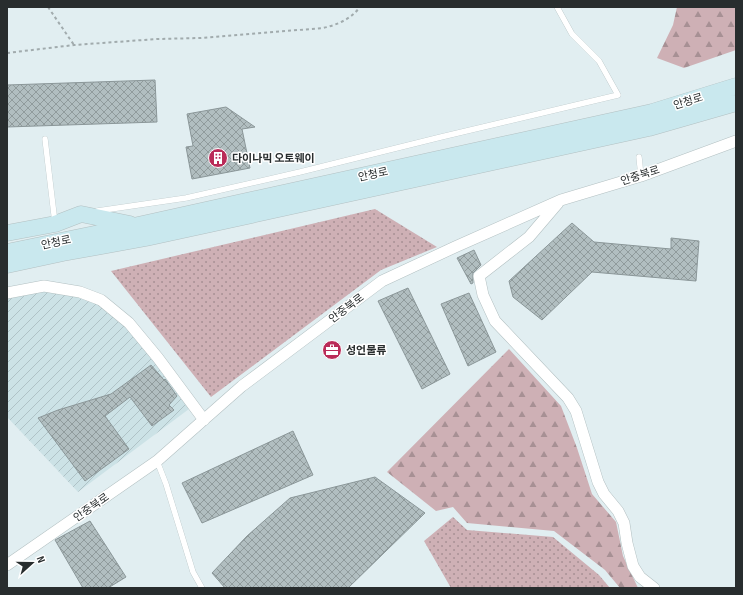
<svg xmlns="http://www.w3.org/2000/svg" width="743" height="595" font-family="'Sofia Sans Condensed','Noto Sans KR',sans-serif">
	<defs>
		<pattern id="industrial-furrows" width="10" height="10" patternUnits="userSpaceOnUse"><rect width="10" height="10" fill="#cce2e6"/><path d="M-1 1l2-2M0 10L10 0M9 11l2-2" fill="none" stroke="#afc2c6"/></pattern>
		<pattern id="grass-dots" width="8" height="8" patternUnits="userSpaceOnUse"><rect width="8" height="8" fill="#ceb0b5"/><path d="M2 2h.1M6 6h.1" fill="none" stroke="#a79094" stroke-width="1.8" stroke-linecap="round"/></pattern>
		<pattern id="forest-firs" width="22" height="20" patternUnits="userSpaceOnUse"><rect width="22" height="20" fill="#ceb0b5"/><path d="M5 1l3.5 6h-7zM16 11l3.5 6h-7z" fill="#a79094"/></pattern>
		<pattern id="building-cross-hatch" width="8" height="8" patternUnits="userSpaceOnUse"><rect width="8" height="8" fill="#b1bec0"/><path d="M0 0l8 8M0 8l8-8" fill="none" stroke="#909b9c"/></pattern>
	</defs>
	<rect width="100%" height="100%" fill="#e1eef1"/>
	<path fill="url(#industrial-furrows)" d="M45,289L81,296L101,303L130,329L189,409L78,492L7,417V298Z"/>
	<path fill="url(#grass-dots)" d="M375,209L437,247L381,270L211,397L111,271Z
		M453,517L467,530L553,537L599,575L610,588H451L424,541Z"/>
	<path fill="url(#forest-firs)" d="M677,7H736V50L684,68L657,58L673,25Z
		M509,349L561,406L577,448L592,494L616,522L623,556L638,588H620L605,570L554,531L467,523L453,507L436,511L387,472Z"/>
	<path fill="url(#building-cross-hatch)" stroke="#8b9799" d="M155,80L157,122L7,127V85Z
		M226,107L255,127L242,129L250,168L192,179L186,147L193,146L187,114Z
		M572,223L594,242L671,249V238L699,241L696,281L592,272L542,320L513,297L509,281Z
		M474,250L481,265L473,273V283L471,284L457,258Z
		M408,288L450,374L422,389L378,301Z
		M469,293L496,352L468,366L441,304Z
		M151,365L164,380L165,379L177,396L169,405L174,410L152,426L130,397L105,416L129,449L85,481L38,418L58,410L111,394Z
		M293,431L313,475L202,523L182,483Z
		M375,477L425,513L348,588H225L212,573L247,536L290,498Z
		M90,521L126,577L108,588H83L55,540Z"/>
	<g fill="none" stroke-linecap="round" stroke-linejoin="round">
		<defs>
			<path id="lane" d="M45,139L55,223
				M639,157L641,176
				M97,211L186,198L300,172L441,137L618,95L599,61L572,34L557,7
				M157,461L166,484L193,572L202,588"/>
			<path id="street" d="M558,203L529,237L479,276L483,295L495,321L568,398L576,411L598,482L604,494L618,511L624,523L627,543L633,566L640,577L654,588
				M7,293L44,286L80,292L101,300L129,323L158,358L204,420
				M7,565L157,461L242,386L382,281L455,247L561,200L641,176L736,141"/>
			<path id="secondary" d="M7,233L55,224L81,214L130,224
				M7,252L138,225L652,112L736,86
				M7,265L63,253L146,238L649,128L736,103"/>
		</defs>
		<use href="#lane" stroke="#b3c0c2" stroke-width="6"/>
		<use href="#street" stroke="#b3c0c2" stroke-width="12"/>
		<use href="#secondary" stroke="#b3c0c2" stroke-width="17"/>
		<path stroke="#a1abad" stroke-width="2" stroke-dasharray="3 3" stroke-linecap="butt" d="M48,7L74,45
			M7,53L74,45L157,39L200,38L323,28C337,25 351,19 360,7"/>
		<use href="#lane" stroke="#fff" stroke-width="5.5"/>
		<use href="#street" stroke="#fff" stroke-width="11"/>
		<use href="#secondary" stroke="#c9e8ee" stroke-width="16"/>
	</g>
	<defs>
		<symbol id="building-disc" viewBox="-11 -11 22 22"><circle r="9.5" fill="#ba2b58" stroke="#fff"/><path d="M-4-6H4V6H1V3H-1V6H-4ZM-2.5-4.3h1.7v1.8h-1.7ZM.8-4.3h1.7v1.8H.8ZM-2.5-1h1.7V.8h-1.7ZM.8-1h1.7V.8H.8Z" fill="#fff"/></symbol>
		<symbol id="office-disc" viewBox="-11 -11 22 22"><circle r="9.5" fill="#ba2b58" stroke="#fff"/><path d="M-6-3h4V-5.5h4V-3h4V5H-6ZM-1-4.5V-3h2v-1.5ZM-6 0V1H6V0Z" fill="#fff"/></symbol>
	</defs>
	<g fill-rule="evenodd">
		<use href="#building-disc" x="207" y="147" width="22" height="22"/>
		<use href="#office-disc" x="321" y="339" width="22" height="22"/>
	</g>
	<g text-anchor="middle" stroke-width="3" stroke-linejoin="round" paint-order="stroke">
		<g font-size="11" fill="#282d2e" stroke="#fff">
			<text transform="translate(688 101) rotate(-17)" y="4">안청로</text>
			<text transform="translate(373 174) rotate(-12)" y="4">안청로</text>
			<text transform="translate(640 175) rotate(-18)" y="4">안중북로</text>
			<text transform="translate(56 242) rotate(-12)" y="4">안청로</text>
			<text transform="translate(346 308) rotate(-37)" y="4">안중북로</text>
			<text transform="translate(91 507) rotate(-35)" y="4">안중북로</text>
		</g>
		<g font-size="11" font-weight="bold" fill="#282d2e" stroke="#fff" text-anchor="start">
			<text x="232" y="162">다이나믹 오토웨이</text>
			<text x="346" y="354">성언물류</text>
		</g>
	</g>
	<rect width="743" height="595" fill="none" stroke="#282d2e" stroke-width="16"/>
	<g transform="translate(32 563) rotate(69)" stroke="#ffffff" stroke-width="3" paint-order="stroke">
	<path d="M0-3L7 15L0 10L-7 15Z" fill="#282d2e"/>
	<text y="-6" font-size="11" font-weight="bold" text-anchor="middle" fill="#282d2e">N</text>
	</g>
</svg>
